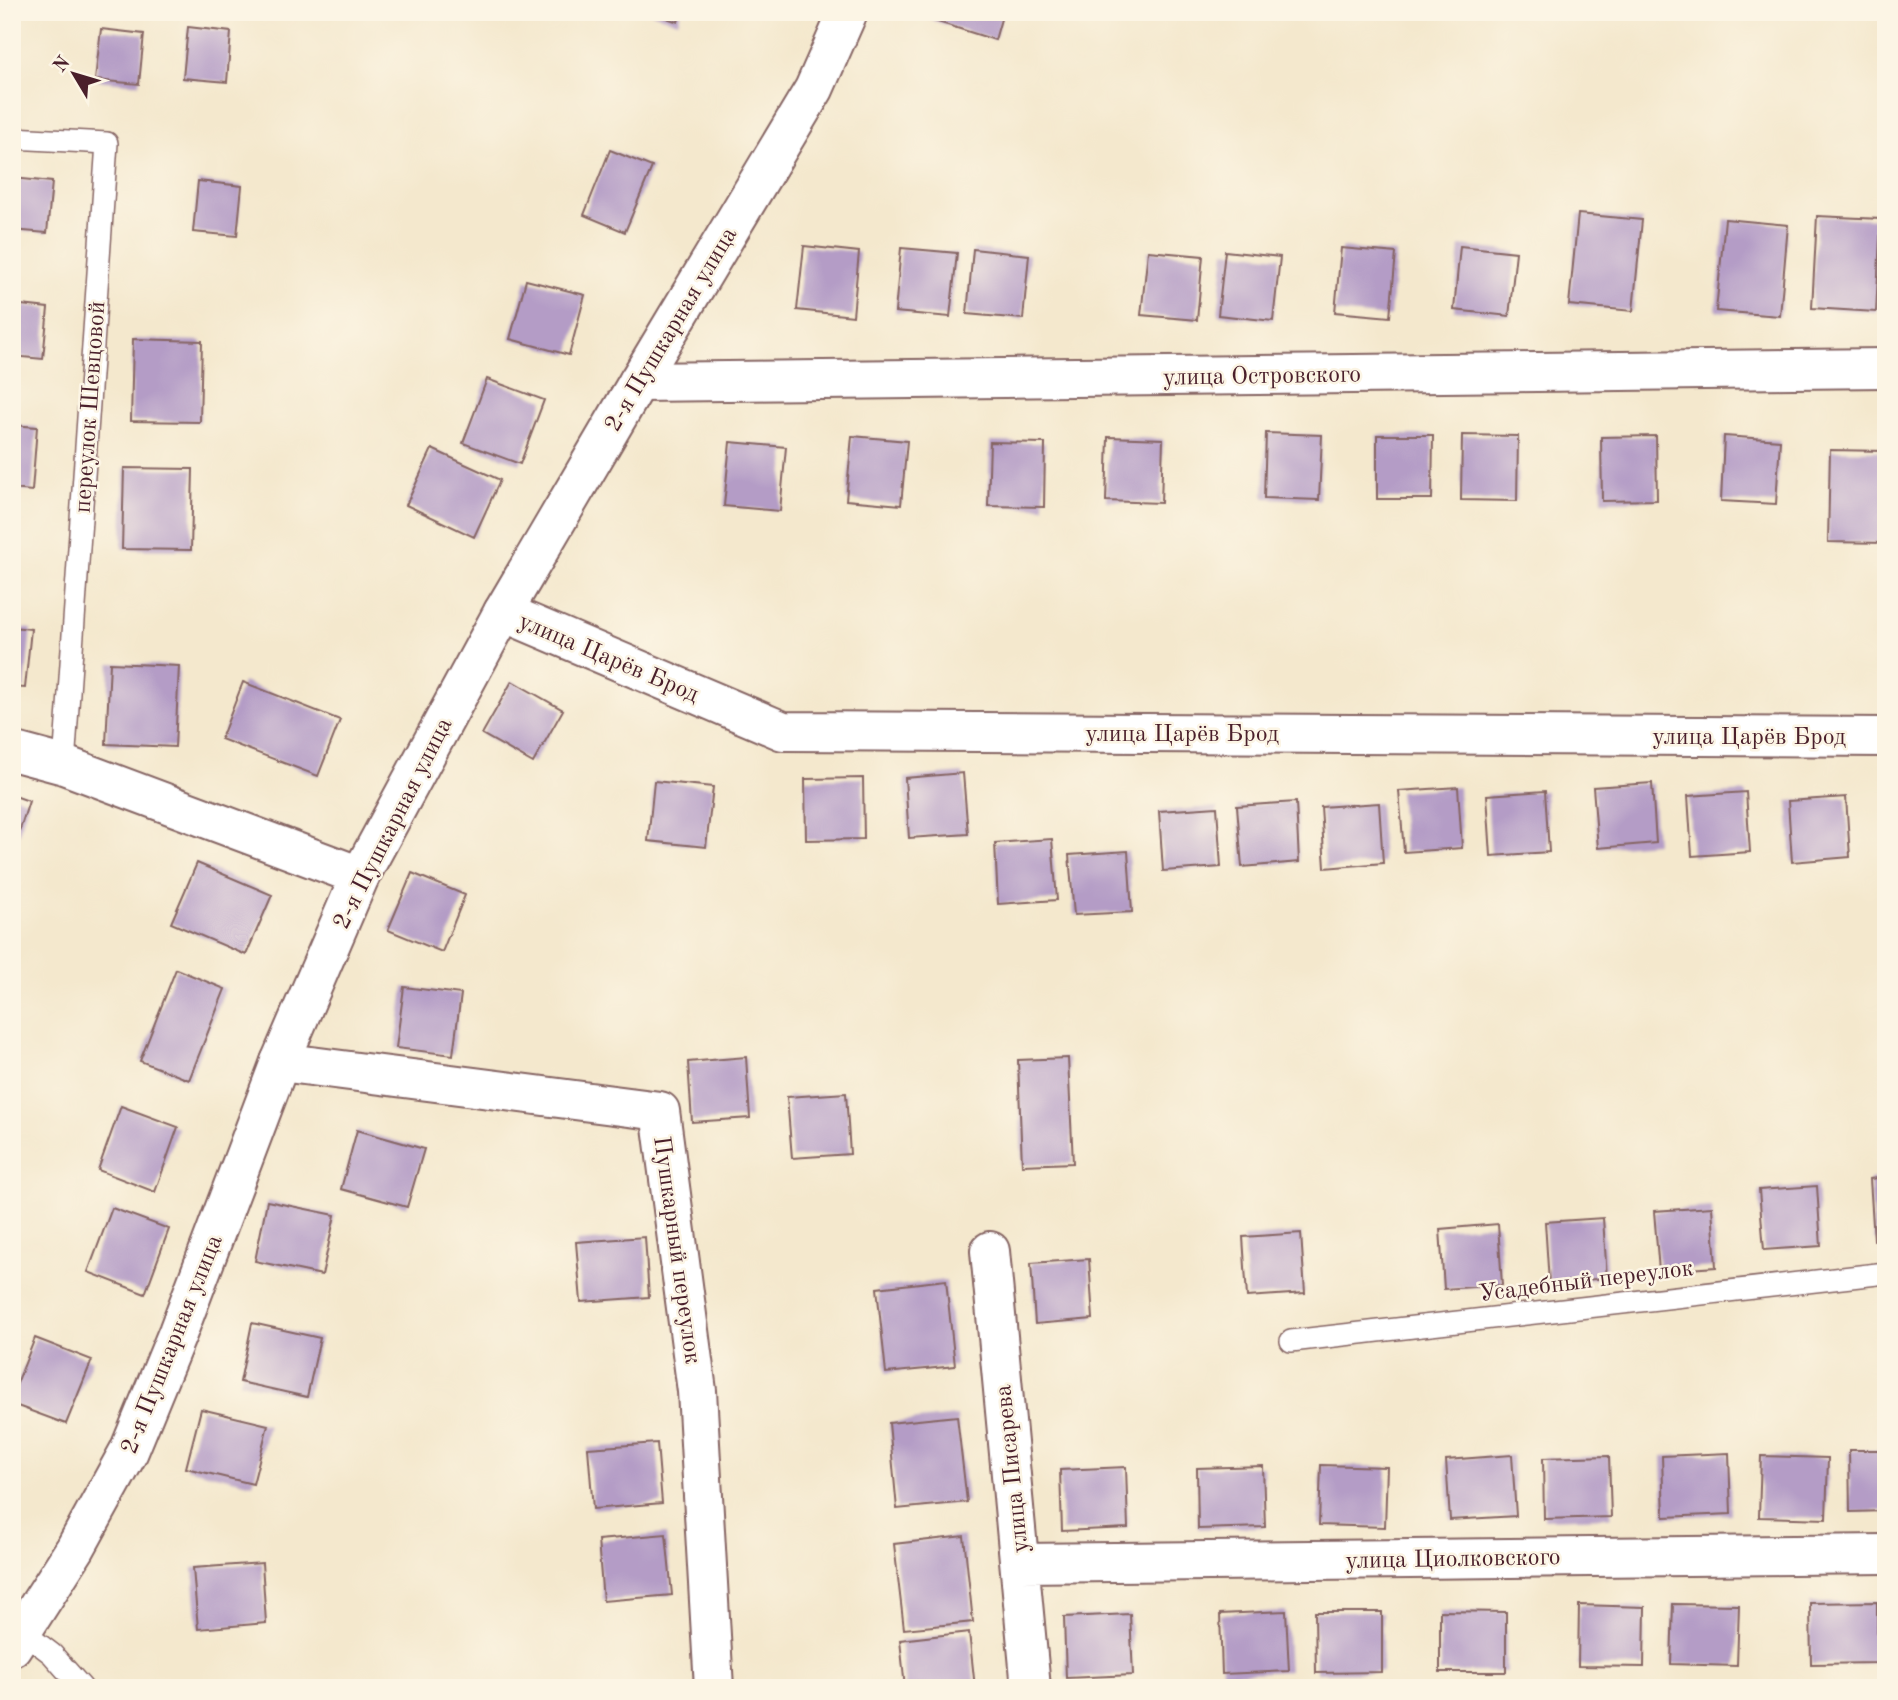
<svg xmlns="http://www.w3.org/2000/svg" width="1898" height="1700" font-family="'Old Standard TT',serif">
	<rect width="100%" height="100%" fill="#fcf5e5"/>
	<filter id="ink" filterUnits="userSpaceOnUse"><feTurbulence type="fractalNoise" baseFrequency=".0143" numOctaves="2"/><feDisplacementMap in="SourceGraphic" scale="14" xChannelSelector="R" yChannelSelector="G"/><feConvolveMatrix kernelMatrix="1 2 1 2 8 2 1 2 1" color-interpolation-filters="sRGB"/></filter>
	<filter id="wash" filterUnits="userSpaceOnUse"><feTurbulence type="fractalNoise" baseFrequency=".00686" numOctaves="4" result="noise"/><feDisplacementMap in="SourceGraphic" scale="28" xChannelSelector="R" yChannelSelector="G"/><feGaussianBlur stdDeviation="1.57" result="paint"/><feColorMatrix in="noise" values="0 0 0 0 0 0 0 0 0 0 0 0 0 0 0 0 0 1.4 0 .05"/><feComposite in="paint" operator="in"/></filter>
	<g filter="url(#wash)">
		<rect width="100%" height="100%" fill="#f4e8cd"/>
		<g id="blocks">
			<path fill="#b49cc6" d="M649,12H681L678,22Z
				M906,12H1003L995,40Z
				M188,27L231,32L227,82L183,78Z
				M101,29L144,34L139,84L95,80Z
				M610,150L652,167L625,232L584,215Z
				M12,178L52,182L47,233L12,230Z
				M198,181L242,186L237,236L193,232Z
				M1578,214L1642,220L1633,311L1569,305Z
				M1817,216L1881,219L1876,312L1812,308Z
				M1725,219L1788,225L1780,316L1716,311Z
				M804,246L859,252L853,316L797,310Z
				M1460,246L1516,252L1509,316L1454,310Z
				M901,248L957,253L950,317L895,312Z
				M1341,248L1396,253L1390,317L1335,312Z
				M973,249L1029,255L1023,319L967,314Z
				M1148,251L1203,256L1197,320L1141,315Z
				M1225,251L1280,257L1273,321L1218,315Z
				M526,280L585,295L569,355L510,339Z
				M12,304L48,308L43,359L12,356Z
				M133,339L202,341L200,422L131,421Z
				M487,379L544,400L520,464L463,443Z
				M12,425L37,427L32,491L12,489Z
				M1266,433L1322,435L1319,500L1264,498Z
				M1377,435H1433L1432,499H1377Z
				M1462,435L1518,436L1517,501L1461,500Z
				M852,436L907,441L901,505L846,500Z
				M1656,436L1657,500L1602,501L1601,437Z
				M1724,436L1780,440L1776,504L1721,501Z
				M1108,437L1163,439L1161,503L1106,501Z
				M730,442L786,447L780,511L724,506Z
				M990,442L1045,443L1044,507L988,506Z
				M432,449L500,480L474,537L406,505Z
				M1830,450L1886,451V543L1828,542Z
				M124,468L193,469L191,550L122,549Z
				M12,627L31,629L25,688L12,687Z
				M110,663L179,666L175,747L106,744Z
				M512,681L563,710L533,763L482,734Z
				M243,682L340,720L318,776L221,739Z
				M963,773L968,834L909,838L905,778Z
				M863,778L864,839L806,840L805,779Z
				M654,781L713,787L706,847L648,841Z
				M1652,783L1656,843L1598,848L1593,787Z
				M1458,787L1462,848L1404,852L1399,791Z
				M1545,791L1549,852L1491,856L1487,795Z
				M1746,792L1750,852L1692,856L1688,796Z
				M12,795L29,801L13,851H12Z
				M1846,797L1850,857L1792,862L1788,801Z
				M1296,802L1299,862L1242,867L1237,806Z
				M1379,803L1383,863L1325,868L1321,807Z
				M1217,807L1221,867L1163,871L1159,811Z
				M1052,839L1057,900L998,904L995,843Z
				M1128,851L1132,912L1074,915L1069,855Z
				M197,863L272,895L246,955L171,923Z
				M412,873L465,895L442,952L388,930Z
				M176,969L225,989L189,1080L140,1061Z
				M404,987L461,994L453,1055L396,1048Z
				M746,1057L750,1118L692,1122L688,1062Z
				M1068,1058L1073,1163L1022,1165L1018,1060Z
				M846,1093L850,1154L792,1158L787,1097Z
				M121,1106L178,1127L155,1192L98,1170Z
				M357,1130L424,1149L407,1207L341,1189Z
				M1886,1177V1239L1874,1240L1870,1179Z
				M1817,1186L1821,1246L1764,1250L1759,1190Z
				M267,1201L335,1215L322,1275L255,1261Z
				M1712,1207L1716,1267L1659,1271L1654,1211Z
				M112,1208L169,1229L145,1294L88,1272Z
				M1603,1218L1607,1278L1549,1283L1545,1222Z
				M1498,1224L1502,1285L1444,1289L1440,1229Z
				M1301,1233L1305,1293L1247,1297L1243,1237Z
				M645,1237L649,1297L581,1302L576,1242Z
				M1089,1259L1093,1319L1035,1324L1031,1263Z
				M946,1280L955,1366L886,1373L877,1288Z
				M252,1323L320,1338L307,1397L240,1382Z
				M35,1338L92,1360L66,1424L12,1404V1396Z
				M201,1409L268,1425L253,1484L186,1468Z
				M957,1416L967,1502L897,1509L889,1423Z
				M657,1443L662,1503L593,1509L588,1448Z
				M1849,1450H1886V1511L1850,1512Z
				M1729,1453L1731,1514L1664,1517L1662,1456Z
				M1512,1455L1516,1516L1450,1520L1446,1460Z
				M1609,1456L1611,1517L1544,1519L1543,1458Z
				M1761,1456L1828,1458L1826,1519L1759,1517Z
				M1321,1465L1387,1467L1385,1527L1319,1525Z
				M1263,1466L1265,1527L1198,1529L1197,1468Z
				M1126,1467L1128,1528L1062,1531L1060,1470Z
				M666,1534L672,1595L603,1601L598,1540Z
				M964,1536L973,1622L904,1629L894,1544Z
				M262,1563L266,1623L198,1629L193,1568Z
				M1877,1602V1663L1811,1664L1810,1603Z
				M1673,1604L1739,1605L1737,1666L1671,1664Z
				M1579,1605L1645,1607L1644,1667L1578,1666Z
				M1286,1611L1289,1671L1222,1674L1220,1614Z
				M1440,1611L1506,1612V1672H1440Z
				M1315,1612H1382V1672L1316,1673Z
				M1130,1614L1133,1675L1066,1678L1064,1617Z
				M969,1632L975,1688H905L900,1640Z"/>
		</g>
	</g>
	<g filter="url(#ink)">
		<use href="#blocks" fill-opacity="0" stroke="#866564" stroke-width="2"/>
		<g fill="none" stroke-linecap="round" stroke-linejoin="round">
			<defs>
				<path id="service" d="M12,138L107,143L64,765
					M1291,1341L1886,1273
					M23,1632L52,1654L82,1688"/>
				<path id="minor" d="M638,382L1886,368
					M503,612L783,731L1886,737
					M12,751L64,765L360,876
					M280,1062L660,1111L697,1391L714,1688
					M990,1251L1031,1688
					M1021,1563L1886,1554"/>
				<path id="tertiary" d="M12,1647L75,1549L129,1451L178,1332L280,1062L360,876L503,612L638,382L814,89L848,12"/>
			</defs>
			<use href="#service" stroke="#866564" stroke-width="24"/>
			<use href="#minor" stroke="#866564" stroke-width="42"/>
			<use href="#tertiary" stroke="#866564" stroke-width="42"/>
			<use href="#service" stroke="#fff" stroke-width="21"/>
			<use href="#minor" stroke="#fff" stroke-width="38"/>
			<use href="#tertiary" stroke="#fff" stroke-width="38"/>
		</g>
	</g>
	<g text-anchor="middle" stroke-width="5" stroke-linejoin="round" paint-order="stroke">
		<g font-size="24" fill="#4a1f2b" stroke="#fcf5e5">
			<text transform="translate(670 329) rotate(-59)" y="8">2-я Пушкарная улица</text>
			<text transform="translate(1262 375) rotate(-1)" y="8">улица Островского</text>
			<text transform="translate(89 407) rotate(-86)" y="8">переулок Шевцовой</text>
			<text transform="translate(609 657) rotate(23)" y="8">улица Царёв Брод</text>
			<text x="1182" y="741">улица Царёв Брод</text>
			<text x="1749" y="744">улица Царёв Брод</text>
			<text transform="translate(392 823) rotate(-63)" y="8">2-я Пушкарная улица</text>
			<text transform="translate(678 1250) rotate(82)" y="8">Пушкарный переулок</text>
			<text transform="translate(1586 1280) rotate(-7)" y="8">Усадебный переулок</text>
			<text transform="translate(171 1344) rotate(-68)" y="8">2-я Пушкарная улица</text>
			<text transform="translate(1011 1469) rotate(-96)" y="8">улица Писарева</text>
			<text transform="translate(1453 1558) rotate(-1)" y="8">улица Циолковского</text>
		</g>
	</g>
	<rect width="1898" height="1700" fill="none" stroke="#fcf5e5" stroke-width="42"/>
	<g transform="translate(74 74) rotate(308)" stroke="#fcf5e5" stroke-width="5" paint-order="stroke">
	<path d="M0-5L12 26L0 18L-12 26Z" fill="#4a1f2b"/>
	<text y="-10" font-size="19" font-weight="bold" text-anchor="middle" fill="#4a1f2b">N</text>
	</g>
</svg>
